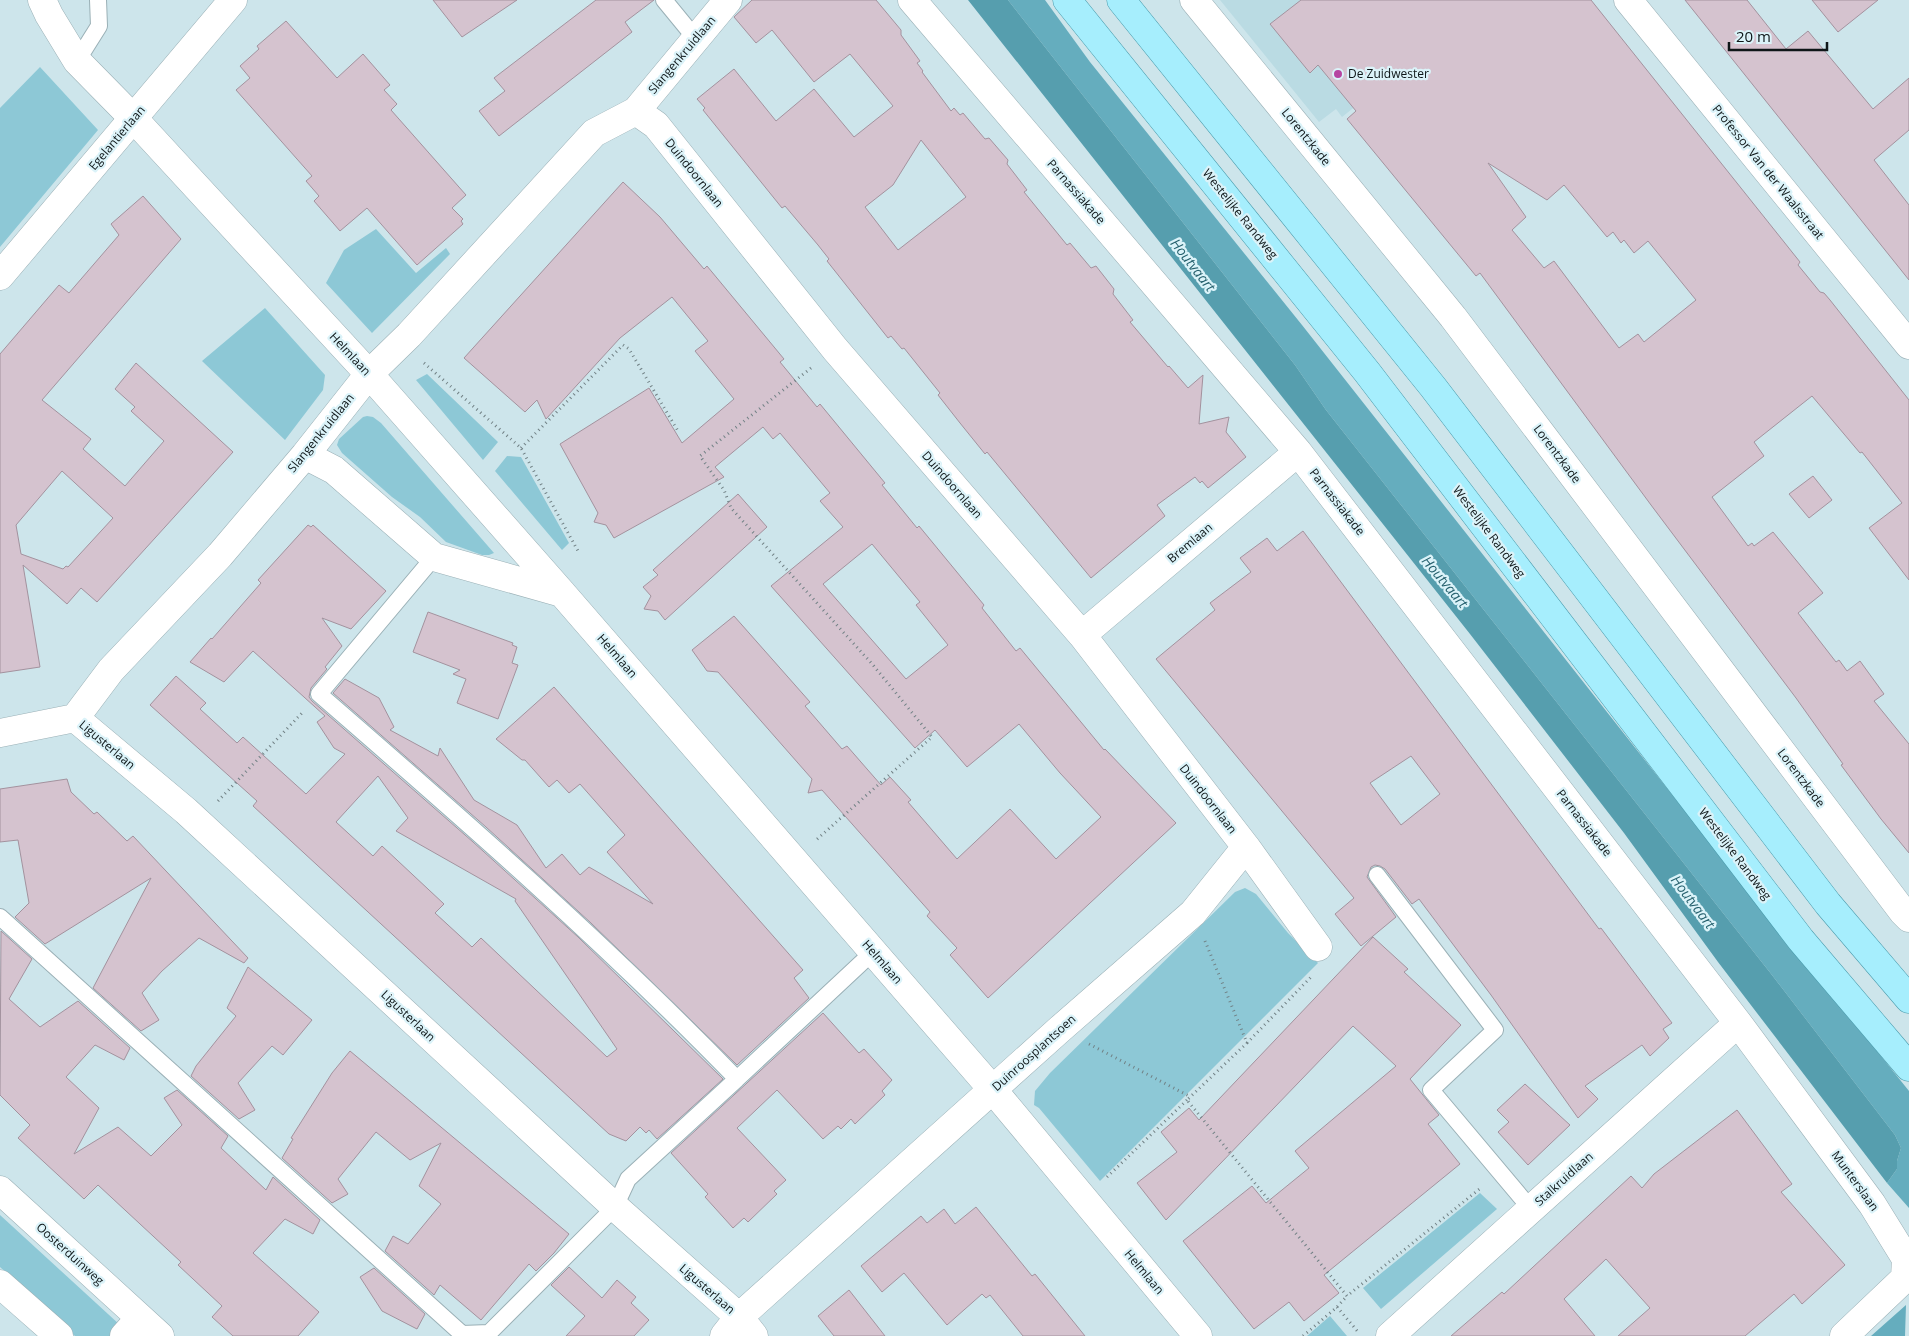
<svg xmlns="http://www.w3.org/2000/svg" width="1909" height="1336" font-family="'Open Sans',sans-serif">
	<rect width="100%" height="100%" fill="#cde5eb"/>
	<path fill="#badbe3" d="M1220,0H1423L1441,38L1342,117L1336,109L1319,122Z"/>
	<path fill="#8dc8d6" d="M40,67L98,130L0,247V108Z
		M376,229L416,273L446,248L450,254L372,333L326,283L344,250Z
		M265,308L325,375L323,390L285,440L202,361Z
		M427,374L498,442L483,460L416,380Z
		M367,416L373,417L381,423L494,553L489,555H482L446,542L420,517L392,497L342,453L337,445L339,439L363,417Z
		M507,456L521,457L569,543L562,550L495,471Z
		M1245,888L1256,894L1288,933L1318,963L1100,1181L1039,1108L1034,1105L1035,1091L1050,1073L1235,892Z
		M1480,1193L1497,1209L1381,1309L1363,1288Z
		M0,1215L132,1336H75L0,1267Z
		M1330,1316L1347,1336H1307Z"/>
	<path fill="#65adbe" d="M1008,0H1045L1090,62L1302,325L1722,858L1909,1091V1208L1887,1183L1897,1169V1161L1901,1148L1895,1135L1772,975L1326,410L1295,365Z
		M1906,1305L1905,1336H1871Z"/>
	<path fill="#569eae" d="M968,0H1008L1295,365L1326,410L1772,975L1895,1135L1901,1148L1897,1161V1169L1887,1183L1718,962L1624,833L1470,634Z"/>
	<path fill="#d5c3cf" stroke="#a3929e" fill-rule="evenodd" d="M433,0H517L462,37Z
		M596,0H654L625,22L632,32L499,136L479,111L505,91L494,78Z
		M752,0H876L901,30V35L920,61L917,63L923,71L922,72L951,111L954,108L960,115L963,113L985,139L989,138L1008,160L1007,164L1027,190L1024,192L1067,245L1070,243L1091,268L1096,266L1114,289L1113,294L1133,320L1130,322L1168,367L1169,366L1188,388L1203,375L1199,424L1229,417L1226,432L1246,457L1208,488L1202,481L1200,483L1195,477L1157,505L1165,516L1091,578L987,452L985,454L960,423L938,395L940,393L904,348L902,349L891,336L888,338L827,261L829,259L818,245L785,206L782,208L703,110L705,108L697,99L734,69L776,121L814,89L854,137L893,106L850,54L814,82L772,30L756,43L734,17ZM921,140L966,197L898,250L865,207L893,185Z
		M1301,0H1591L1800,262L1798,265L1820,292L1824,293L1830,300L1909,400V580L1869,528L1902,503L1862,452L1860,453L1812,396L1754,442L1764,456L1712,497L1748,546L1752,543L1754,546L1773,532L1823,593L1798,613L1836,662L1839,660L1847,671L1860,661L1884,694L1874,701L1909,744V853L1881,819L1841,765L1843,764L1796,698L1651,505L1480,273L1476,276L1347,119L1356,111L1318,65L1310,73L1270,24ZM1488,163L1547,200L1564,185L1607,237L1613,232L1621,243L1624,240L1634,253L1648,241L1696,300L1644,342L1638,334L1619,348L1554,261L1544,268L1512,230L1526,217Z
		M1685,0H1747L1786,49L1808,31L1873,109L1909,78V130L1874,160L1909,205V280Z
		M1812,0H1878L1838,32Z
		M286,21L337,78L363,54L390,85L384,90L397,104L391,110L466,195L452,208L463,219L461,221L463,224L417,265L367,208L340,231L314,201L319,196L306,181L312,176L236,90L250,78L240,66L259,49L257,46Z
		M623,182L660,217L704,269L707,266L784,359L780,362L817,407L820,404L885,483L882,485L917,528L919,526L984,605L982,608L1016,651L1020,648L1104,750L1105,749L1176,823L988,998L950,955L957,948L927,916L930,912L822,790L808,793L812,779L718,672L707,671L692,650L734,616L810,702L805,706L842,749L847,746L881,785L890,777L911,800L908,802L957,859L1010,809L1056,859L1101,817L1060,773L1019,724L967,767L935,730L915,748L771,586L843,527L820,501L830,493L780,433L773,439L763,427L715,467L724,477L614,538L606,525L594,522L598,513L560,444L649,388L682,443L734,399L695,351L708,341L672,297L620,338L546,419L537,400L525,412L464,358ZM872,544L920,602L916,605L948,645L906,679L823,584Z
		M143,196L181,239L42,400L91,439L83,449L125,486L164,441L131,411L135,407L115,389L136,363L233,452L97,602L81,588L67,604L23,565L40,667L0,673V354L59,285L69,293L119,235L111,224ZM62,471L113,518L68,567L66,566L63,569L21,554L16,525Z
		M1813,476L1832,500L1809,518L1789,494Z
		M738,494L767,527L665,620L658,611L644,609L651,596L643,587L658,575L653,570Z
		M308,525L311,527L313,525L386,591L351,629L322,618L342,646L325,667L327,669L311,688L309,697L312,701L473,842L578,937L723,1079L657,1139L649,1130L646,1133L640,1127L626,1141L609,1134L253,806L257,801L150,705L176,676L206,703L200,709L237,743L243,737L306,794L345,754L334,748L317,722L325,716L253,651L224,682L190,662L211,638L212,639L261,583L258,580ZM378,776L408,818L396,831L516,899L515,901L617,1049L607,1057L481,938L472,947L435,913L444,904L382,846L373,856L336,822Z
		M1303,531L1599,929L1601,928L1672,1023L1663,1029L1669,1038L1650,1056L1642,1045L1585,1086L1598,1099L1578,1118L1491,995L1419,899L1412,904L1385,869L1380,866L1375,865L1371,867L1367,877L1396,917L1361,946L1335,914L1354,898L1156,659L1215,610L1210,603L1251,572L1240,558L1267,538L1277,551ZM1411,756L1440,794L1401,825L1370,783Z
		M428,612L513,643L512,645L517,647L512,663L518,665L498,719L457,703L466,679L453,674L460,670L413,652Z
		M345,679L379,698L394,727L390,730L438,756L440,748L474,800L517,825L546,868L562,854L580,875L589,867L653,904L607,852L625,835L580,784L569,793L557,780L549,787L525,760H522L496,739L554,687L803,970L794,978L809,998L737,1065L591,923L486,827L333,693Z
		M67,779L71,792L94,814L97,812L127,841L133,836L248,958L244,963L199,938L162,971L142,993L159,1020L141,1031L93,988L151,878L45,944L15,917L29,903L18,840L0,842V789Z
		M1,931L32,959L9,999L40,1027L78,1001L130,1048L124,1060L95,1045L66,1077L99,1108L74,1154L118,1127L151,1156L182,1125L164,1098L177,1090L228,1136L221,1148L266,1190L273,1177L320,1220L313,1234L285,1219L253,1253L319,1312L298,1336H233L212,1317L222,1306L178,1265L181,1262L98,1185L84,1199L18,1138L30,1125L0,1095Z
		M1373,937L1408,969L1404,972L1461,1025L1410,1079L1439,1115L1428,1124L1460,1164L1324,1275L1339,1293L1304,1321L1289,1302L1254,1329L1183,1241L1252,1186L1266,1203L1309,1168L1295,1151L1396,1066L1353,1026L1166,1220L1137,1183L1177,1152L1161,1132L1189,1108L1199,1120Z
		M248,967L312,1020L283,1055L272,1046L238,1083L255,1110L239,1119L191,1076L196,1066L236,1016L227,1008Z
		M823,1013L859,1053L864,1049L892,1080L882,1091L885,1095L855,1124L851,1119L841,1129L838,1126L823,1139L777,1090L737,1128L786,1180L774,1191L777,1194L748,1222L744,1218L733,1228L705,1197L708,1194L671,1153Z
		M350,1051L569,1234L554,1253L536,1271L529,1264L481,1320L440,1285L434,1295L385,1251L393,1236L408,1244L441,1204L419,1186L441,1143L410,1160L376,1132L338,1179L348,1194L332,1203L282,1158L293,1139L291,1138L332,1073Z
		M1525,1084L1570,1125L1528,1165L1498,1132L1509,1122L1497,1110Z
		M1737,1110L1792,1184L1781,1192L1845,1265L1802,1304L1794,1294L1745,1336H1618L1650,1308L1606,1259L1564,1299L1595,1336H1451L1502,1292L1504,1294L1631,1176L1642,1188L1654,1174Z
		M976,1207L1032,1276L1035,1274L1085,1336H1023L990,1295L986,1298L982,1294L947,1325L904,1273L882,1292L861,1266L921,1216L927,1223L944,1209L955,1224Z
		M569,1267L602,1298L617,1280L636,1297L631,1303L649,1320L634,1336H566L585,1316L551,1285Z
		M374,1268L425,1314L417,1329L382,1311L360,1277Z
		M849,1290L885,1336H834L818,1316Z"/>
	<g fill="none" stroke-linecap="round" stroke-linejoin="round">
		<defs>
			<path id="lane" d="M664,0L696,39
				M77,61L99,26L98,0
				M434,557L319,694C462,818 605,943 737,1079L873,952
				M1377,875L1495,1030L1431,1090L1531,1209
				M0,917L462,1334L489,1333L615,1207L628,1179L737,1079"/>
			<path id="street" d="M42,0L49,15L77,61L134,119L369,374L562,593L993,1090L1198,1336
				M912,0L1298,452L1738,1023L1872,1204L1906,1259L1905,1278L1844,1336
				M1628,0L1909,345
				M636,111L656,125L835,349L1082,635L1246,847L1318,947
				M305,455L334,470L434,557L562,593
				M1082,635L1298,452
				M75,718L186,811L615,1207L739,1317L754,1336
				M0,733L75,718L111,670L220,555L305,455L369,374L409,335L594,133L636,111L728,0
				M0,1190L160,1336
				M0,1284L59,1336
				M124,1336L140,1318
				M724,1336L739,1317L1060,1029L1193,913L1246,847
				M1390,1336L1738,1023"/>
			<path id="secondary" d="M1194,0L1453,317L1903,912L1909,918
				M0,276L233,0"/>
			<path id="primary" d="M1067,0L1367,372L1801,940L1909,1067
				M1121,0L1433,387L1828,904L1909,999"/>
		</defs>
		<use href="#lane" stroke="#9ab0b6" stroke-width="18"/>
		<use href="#street" stroke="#9ab0b6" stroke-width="29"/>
		<use href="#secondary" stroke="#9ab0b6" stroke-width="29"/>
		<use href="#primary" stroke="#4a9bac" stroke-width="29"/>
		<path stroke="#718185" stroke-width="3" stroke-dasharray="1 4" stroke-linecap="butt" d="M424,363L521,448L578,551
			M811,368L700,456L724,490L731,508L873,665L932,737L815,841
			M521,448L623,345L629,349L678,431
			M218,801L302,713
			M1205,941L1247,1043L1187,1100L1347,1296L1482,1187
			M1247,1043L1311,977
			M1089,1044L1191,1097
			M1107,1177L1187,1100
			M1337,1307L1359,1333
			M1303,1336L1337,1307L1347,1296"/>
		<use href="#lane" stroke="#fff" stroke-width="16"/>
		<use href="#street" stroke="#fff" stroke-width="28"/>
		<use href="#secondary" stroke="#fff" stroke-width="28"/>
		<use href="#primary" stroke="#a6eefd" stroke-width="28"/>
	</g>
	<circle fill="#b645a1" stroke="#dbf3f9" stroke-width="2" cx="1338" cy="74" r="5"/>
	<g text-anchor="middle" stroke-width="4.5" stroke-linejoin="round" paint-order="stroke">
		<g font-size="12" fill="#0e1618" stroke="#dbf3f9">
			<text transform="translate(682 55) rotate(-50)" y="4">Slangenkruidlaan</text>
			<text transform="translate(1306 137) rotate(51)" y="4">Lorentzkade</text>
			<text transform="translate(117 138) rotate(-50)" y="4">Egelantierlaan</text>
			<text transform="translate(1768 172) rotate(51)" y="4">Professor Van der Waalsstraat</text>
			<text transform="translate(694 173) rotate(51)" y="4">Duindoornlaan</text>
			<text transform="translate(1076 192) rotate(49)" y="4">Parnassiakade</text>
			<text transform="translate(1240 214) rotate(51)" y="4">Westelijke Randweg</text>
			<text transform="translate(350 354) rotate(47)" y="4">Helmlaan</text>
			<text transform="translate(321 433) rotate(-51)" y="4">Slangenkruidlaan</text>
			<text transform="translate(1557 454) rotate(53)" y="4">Lorentzkade</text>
			<text transform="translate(952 485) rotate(49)" y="4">Duindoornlaan</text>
			<text transform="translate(1337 502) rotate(52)" y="4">Parnassiakade</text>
			<text transform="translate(1489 532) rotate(53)" y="4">Westelijke Randweg</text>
			<text transform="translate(1190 543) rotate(-40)" y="4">Bremlaan</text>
			<text transform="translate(617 656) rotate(49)" y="4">Helmlaan</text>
			<text transform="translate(107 745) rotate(40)" y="4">Ligusterlaan</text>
			<text transform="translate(1801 778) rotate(53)" y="4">Lorentzkade</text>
			<text transform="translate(1208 799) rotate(52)" y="4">Duindoornlaan</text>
			<text transform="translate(1584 823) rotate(52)" y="4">Parnassiakade</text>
			<text transform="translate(1735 854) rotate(53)" y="4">Westelijke Randweg</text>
			<text transform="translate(882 962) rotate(49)" y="4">Helmlaan</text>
			<text transform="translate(408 1016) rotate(43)" y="4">Ligusterlaan</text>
			<text transform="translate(1034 1053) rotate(-42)" y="4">Duinroosplantsoen</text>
			<text transform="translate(1564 1179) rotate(-42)" y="4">Stalkruidlaan</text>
			<text transform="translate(1855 1181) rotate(54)" y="4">Munterslaan</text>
			<text transform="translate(70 1254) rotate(42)" y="4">Oosterduinweg</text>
			<text transform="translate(1144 1272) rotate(50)" y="4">Helmlaan</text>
			<text transform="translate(707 1289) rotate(41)" y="4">Ligusterlaan</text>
		</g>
		<g font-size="12" fill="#0e1618" stroke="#dbf3f9" text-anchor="start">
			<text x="1348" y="78">De Zuidwester</text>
		</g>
		<g font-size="14" font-style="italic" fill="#26616e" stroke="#dbf3f9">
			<text transform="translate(1193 265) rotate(52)" y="5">Houtvaart</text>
			<text transform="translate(1445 582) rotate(50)" y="5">Houtvaart</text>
			<text transform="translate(1693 902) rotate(53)" y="5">Houtvaart</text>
		</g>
	</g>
	<path d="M1729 42v8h98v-8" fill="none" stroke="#0e1618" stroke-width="2.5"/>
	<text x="1736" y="42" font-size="15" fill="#0e1618" stroke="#dbf3f9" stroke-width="4" paint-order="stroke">20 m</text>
</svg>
